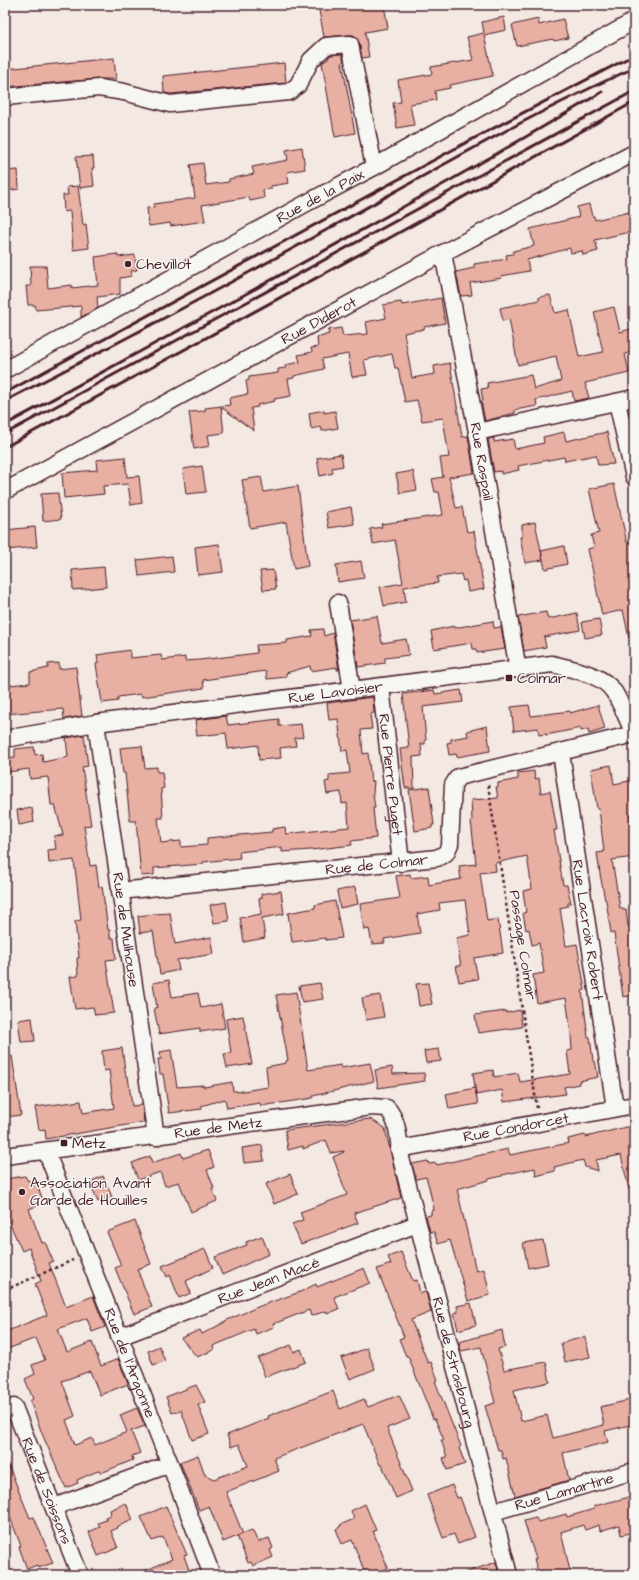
<svg xmlns="http://www.w3.org/2000/svg" width="639" height="1580" font-family="'Architects Daughter',sans-serif">
	<rect width="100%" height="100%" fill="#f3e8e2"/>
	<filter id="ink" filterUnits="userSpaceOnUse"><feTurbulence type="fractalNoise" baseFrequency=".025" numOctaves="2"/><feDisplacementMap in="SourceGraphic" scale="8" xChannelSelector="R" yChannelSelector="G"/><feConvolveMatrix kernelMatrix="1 2 1 2 8 2 1 2 1" color-interpolation-filters="sRGB"/></filter>
	<g filter="url(#ink)">
		<path fill="#e8afa3" stroke="#4a1f2b" d="M318,5H384L388,28L365,32L369,57L362,58L359,42L354,35H349L324,37Z
			M504,17L506,30L484,35L493,76L450,85V88L435,91L436,100L410,104L414,125L397,128L393,103L401,102L398,80L432,74L431,67L473,60L467,37L484,33L482,22Z
			M538,19L539,25L563,19L568,38L554,41L553,39L517,46L512,25Z
			M342,54L344,61L342,62L355,133L335,137L322,63L328,59L330,55Z
			M114,58L116,79H98L5,87V69Z
			M284,63L286,82L285,83L171,94L164,93L163,76Z
			M302,147L305,169L287,172L289,183L271,186V189L263,190L264,198L250,201L249,197L202,205L205,221L171,226L170,223L149,226L147,208L154,207V204L195,198L190,165L203,163L206,185L229,182V179L254,174L252,167L288,160L286,150Z
			M93,156L94,168H92L94,186L80,188L76,157Z
			M18,170L19,189L5,191V171Z
			M78,186L83,225L86,224L89,248L73,250L70,211L64,212L63,195H68L67,187Z
			M589,204L592,216H594L595,220L634,211V231L595,240L598,251L583,255L582,251L571,253L570,248L527,260L529,271L501,276L502,278L470,283L472,295L461,296L456,272L474,268V264L507,259L506,255L513,254V251L534,246L530,229L579,217L577,207Z
			M117,254L118,257L135,255L137,270L131,271L132,276L120,278V294L97,297L98,308L81,317V306L36,310L35,305H28L26,286H31L30,266H46L48,288L72,285V288L98,285L95,257Z
			M550,295L555,313L569,310L579,357L603,352L594,312L614,307L620,332L634,328V351L625,354L629,373L585,383L589,398L574,401L572,391L536,400L537,406L515,410V413L485,421L481,401H483L481,389L488,388L487,383L531,375L534,389L561,381L556,356L518,365L509,319L503,321L500,308L539,300V297Z
			M441,298L445,323L424,327V329L404,333L412,378L435,374L434,366L450,363L462,437L468,436L474,473L449,477L456,508L462,507L467,532L474,531L484,589L468,592L466,580L463,581L461,574L437,577L438,583L404,587L406,602L384,606L380,587L403,583L395,540L373,544L370,529L382,527L381,524L443,515L439,492H435L432,479L443,477L440,458L449,457L443,418L422,421L417,400L405,402L398,368H395L392,354L364,360L367,375L352,377L348,354L322,359L324,369L294,376V378L288,379L291,396L274,399L275,401L257,405L258,407L251,408L254,431L221,407L224,433L208,435L210,446L194,449L189,412L205,411V408L230,405L229,398L248,394L246,381L249,380V377L278,373V369L286,368L285,365L300,362L298,355L312,352L311,348L318,347L317,338L329,334L328,330L341,328L343,336L368,334L366,322L386,318L383,305L401,302L402,305Z
			M324,410V413L335,411L338,428L322,431L321,427L311,429L309,413Z
			M564,432L566,441L607,432L614,464L598,465L596,455L565,461L564,457L518,466L519,470L501,474V471L494,472L488,439L494,438V442L513,439L515,449L544,443L543,437Z
			M341,454L343,466L332,468L333,473L320,476L317,458Z
			M125,457L127,477L139,476L142,503L131,505L128,484L103,486L104,494L64,498L62,473L97,470L96,460Z
			M202,466L206,492L186,494L183,469Z
			M413,471L417,490L400,493L396,474Z
			M261,477L264,492L298,486L308,566L294,569L286,522L250,528L242,480Z
			M614,484L627,543L634,542V637L629,638L623,610L602,615L588,549L594,547L591,535L599,533L589,489Z
			M58,493L61,519L43,521L41,494Z
			M351,507L354,524L329,528L326,512Z
			M535,522L543,560L525,563L520,537H522V525Z
			M35,527L37,547L5,550V530Z
			M219,544L223,572L198,575L195,547Z
			M564,546L567,564L545,569L541,551Z
			M172,556L174,572L139,576L137,560Z
			M361,561L364,578L338,582L336,565Z
			M104,567L106,587L73,590L72,570Z
			M273,570L276,589L263,590L260,571Z
			M546,612L548,619L577,613L580,630L544,637L546,647L524,651L518,617Z
			M377,616L382,643L406,639L409,655L385,658V663L358,667L350,620Z
			M599,619L602,635L585,638L582,622Z
			M493,621L494,628L501,627L505,649L477,653L476,649H473L472,643L434,649L431,631L454,626V628Z
			M323,629L324,636L333,633L339,670H337V667L311,671L310,666L286,673V677L267,679L266,671L203,680L204,688L142,697L141,694L118,697V701L102,703L96,664L98,663L97,655L130,650V658L161,655L162,660L185,657V661L200,660L257,653L256,645L287,643V640L312,636L311,630Z
			M59,663V669L76,667L82,716L64,719L63,709L5,714V692L9,691V685L30,683V672L48,668V664Z
			M434,690L435,694L461,690L463,702L423,707L426,740H425V744H421L422,756L413,757L414,788H405L400,749L409,748L403,694Z
			M373,697L374,713L370,714L372,729L361,730L363,754L368,753L371,782L374,781L373,794L375,808H373L376,838L351,841L352,845L311,850L282,852V847L239,852L240,858L203,862V864L154,868V875L141,876L136,821H130L125,773H123L120,748L142,746L145,768L157,767V772H162L164,788L161,789L163,818H158L161,843L181,841V847L207,845V838L272,832V829L285,827L286,834L349,827L347,803L342,804L341,792L327,794L325,782L329,781V775L350,773L347,750L342,751L338,719L329,720L327,703Z
			M529,705L531,716L570,711V713L598,705L605,729L589,734L588,729L581,731V728L546,735V734L539,735L538,728L514,731L511,707Z
			M226,716L228,725L279,719V726L301,724L303,737L295,738L296,746L280,748L281,758L259,760L258,745L228,749L226,733L197,736L195,720Z
			M487,726L490,751L457,757L456,754L449,755L447,743L451,742V739L468,736L467,731Z
			M84,735L88,766L82,767L91,825L84,826L90,866L96,865L99,887L102,886L108,930H110V938H114L116,959L106,960L114,1013L95,1015L93,1007L75,1009L70,977L78,976L77,958H79L75,921L81,920L77,884L74,860L49,863L48,850L56,849L54,836L63,835L55,805H51L48,777L30,779L29,769L8,772L6,758L15,757V749L34,747L35,755L42,754L43,762L68,757L66,738Z
			M611,765L614,784L634,780V814H630L634,840V857L612,860L620,908H622L623,910H626L628,926L634,925V995L623,997L614,933H611L606,900H605L600,874L597,853L604,852L599,809H597L591,769Z
			M534,771L535,779L539,778L541,793L550,791L557,830H554L563,885H567L571,903H568V906L560,908L566,946L577,944L585,990L582,991L588,1037H590L593,1061H595L598,1077L579,1081V1084L564,1087L566,1094L504,1102L502,1090L476,1095L473,1073L493,1070L494,1077L518,1073L520,1082L570,1074L567,1051L572,1050L571,1034L566,998L537,1003L533,975L544,973L539,943L532,945L529,929L526,930L523,913L526,912L523,891L532,889L527,856L495,863L496,871L480,873L487,921L498,919L503,953L474,958L478,979L459,982L456,966H461L456,938L470,935L465,900L439,903L440,910L417,914L420,933L384,939L385,943L372,944L369,929L364,930L360,904L400,898L396,876L410,874L411,878L428,876L429,885L461,879L459,866L476,864L471,821L472,820L471,800L498,798L496,787H498V783L518,779V773Z
			M429,787L434,825H432V828L415,831L409,790Z
			M32,808L34,822L19,825L17,810Z
			M355,887L358,904L340,908L337,891Z
			M281,891L284,914L262,918L265,938L244,942L240,918L261,914L259,899L262,898L261,894Z
			M335,901L342,938L326,940L325,938L292,942L288,913L315,908V905Z
			M226,902L229,921L214,923L210,905Z
			M170,913L175,944L211,937L214,954L177,960L179,970L160,974L153,931L140,933L138,916L154,914Z
			M169,980L172,997L198,993L201,1008L221,1004L225,1028L200,1032V1028L159,1034L154,1008H157L153,983Z
			M320,983L323,999L302,1002L299,986Z
			M428,983L432,1004L419,1006L416,984Z
			M296,992L308,1070L341,1065V1068L370,1063L374,1081L313,1096V1098L261,1106L260,1103L227,1108L225,1099L201,1106L202,1109L169,1113L163,1074H160L158,1059H161L160,1052L171,1050L177,1087L203,1085L204,1087L232,1082L233,1091H237V1092L268,1087L266,1067L286,1063V1061L288,1060L276,995Z
			M380,995L384,1017L366,1020L362,998Z
			M520,1010L522,1027L478,1033L475,1015L506,1011V1013Z
			M243,1016L252,1064L227,1068L224,1054L231,1053L226,1019Z
			M32,1018L35,1041L21,1042L18,1020Z
			M122,1048L126,1077L128,1076L132,1106L142,1105L144,1122L46,1139L45,1129L39,1130L35,1107L81,1101L83,1113L114,1108L109,1070L104,1071L102,1051Z
			M439,1049L441,1061L426,1063L424,1051Z
			M5,1056H12L21,1115L5,1117Z
			M392,1067L393,1074L424,1073L425,1081L378,1088L375,1070Z
			M475,1088L478,1104L449,1109L446,1094Z
			M370,1119L385,1128L401,1198L354,1213L358,1223L301,1244L292,1224L303,1220L300,1212L347,1195L333,1157L344,1152V1151L331,1153L326,1140L303,1149V1146L288,1150L285,1130Z
			M634,1125V1190H629L621,1155L596,1160L598,1171L585,1167L583,1160L554,1167L555,1171L536,1176L535,1168L502,1175V1176L489,1179V1180L457,1189L476,1271L484,1269L490,1295L468,1301L450,1240L438,1244L434,1232H430L426,1216L431,1215V1211L434,1210L429,1187L426,1177L416,1179L412,1164L428,1161L429,1164L436,1163L437,1165L508,1149L510,1155L569,1143L568,1139L585,1135L586,1137Z
			M262,1145L264,1161L244,1163L242,1148Z
			M208,1150L214,1167L207,1170L214,1188L212,1189L217,1201L191,1212L179,1182L165,1186L160,1172L138,1180L132,1163L150,1156L152,1163L181,1153L183,1158Z
			M290,1174L298,1194L274,1204L266,1184Z
			M25,1176L28,1181L35,1179L44,1203L29,1209L42,1243L45,1242L53,1261L49,1263L66,1307L93,1296L105,1327L92,1332L87,1318L58,1329L67,1352L92,1342L101,1366L118,1359L128,1384L100,1395L90,1371L62,1381L75,1416L66,1420L75,1445L92,1438L95,1445L127,1432L120,1415L137,1408L145,1426L131,1431L140,1453L132,1456L133,1460L101,1473L100,1470L77,1480L78,1483L66,1488L43,1436L30,1401L33,1399L25,1379L35,1374L32,1365L45,1360L36,1338L5,1350V1332L47,1315L35,1284L41,1281L29,1248L22,1251L5,1213V1179Z
			M103,1176L112,1197L98,1202L90,1182Z
			M135,1221L151,1264L137,1269L152,1307L134,1314L115,1268L121,1265L107,1232Z
			M262,1236L269,1254L222,1275L215,1257L247,1245L246,1242Z
			M543,1240L548,1264L528,1268L523,1243Z
			M205,1249L213,1268L186,1281L191,1293L179,1298L170,1275L167,1277L162,1266Z
			M401,1252L413,1281L417,1280L420,1293L426,1292L431,1312L411,1320L428,1363L431,1362L438,1380L435,1381L458,1439L461,1446L459,1448L465,1464L447,1470L443,1458L447,1457L441,1440H444L435,1419H433L408,1356H406L399,1339L404,1337L377,1269L391,1264L388,1257Z
			M364,1268L370,1283L334,1297L339,1309L327,1314L326,1311L311,1316L309,1310L281,1321L273,1324L274,1327L256,1334L254,1329L213,1346L214,1350L197,1357L181,1338L200,1330L202,1334L225,1322V1321L260,1306L300,1292L316,1284L317,1287Z
			M471,1303L476,1325L458,1330L454,1313L458,1312L457,1306Z
			M502,1330L505,1347L498,1349L504,1370L546,1362L550,1382L514,1390L521,1421L547,1415L553,1438L604,1425L600,1407L634,1399V1424L605,1431L608,1442L563,1453L569,1480L515,1496L506,1458L503,1459L501,1450H498L485,1406L495,1403L481,1347L461,1351L459,1342Z
			M585,1337L590,1357L565,1362L561,1343Z
			M291,1345L294,1352L301,1349L306,1362L265,1377L258,1358Z
			M159,1346L165,1361L153,1365L148,1351Z
			M367,1348L375,1369L350,1379L341,1358Z
			M196,1385L205,1402L198,1405L209,1434L192,1440L181,1410L172,1413L166,1397Z
			M333,1391L340,1409L364,1399L368,1407L399,1395L410,1419L387,1428L412,1491L396,1498L382,1465H380L363,1424L274,1458L279,1471L226,1492L243,1534L223,1542L209,1506L199,1510L180,1462L198,1455L205,1475L214,1479L248,1466L239,1444L231,1447L227,1435L269,1418L268,1416Z
			M5,1457L30,1518L34,1517L53,1563L38,1568L37,1565L27,1569L19,1547L21,1546L5,1504Z
			M452,1485L457,1498L460,1497L475,1537L458,1544L454,1534L443,1538L427,1495Z
			M634,1496V1532L621,1535L619,1525L600,1531L599,1525L585,1530L583,1525L561,1532L571,1575H539L534,1559H536L534,1553L524,1521L536,1518L538,1522L566,1514L567,1517L594,1509V1506Z
			M126,1503L133,1520L116,1527L117,1528L111,1531L118,1548L98,1556L89,1532L100,1527L98,1523L106,1520L105,1517L111,1515L110,1510Z
			M365,1504L376,1530L373,1531L388,1568L371,1575H366L352,1540L342,1544L336,1529L340,1527V1525L354,1519L351,1511Z
			M166,1506L187,1555L184,1556L191,1575H135L172,1559L163,1537L152,1541L141,1517Z
			M252,1530L258,1542L269,1538L273,1548L270,1550L273,1557L253,1566L251,1562L248,1563L237,1536Z
			M496,1562L499,1575H465L464,1573Z"/>
		<g fill="none" stroke-linecap="round" stroke-linejoin="round">
			<defs>
				<g id="minor">
					<path d="M5,97L99,88L124,92L170,104L289,92L298,85L311,60L326,46L350,44L374,167"/>
					<path id="s1" d="M443,253L477,432L518,670"/>
					<path id="s2" d="M5,370L303,205L374,167L634,21"/>
					<path d="M617,402L634,477"/>
					<path d="M477,432L634,398"/>
					<path id="s3" d="M5,491L443,253L634,153"/>
					<path d="M338,603L352,690"/>
					<path id="s4" d="M381,687L401,863"/>
					<path id="s5" d="M96,723L156,1137"/>
					<path id="s6" d="M5,739L96,723L552,664C571,669 603,674 614,692C622,705 628,720 634,734"/>
					<path id="s7" d="M561,753L615,1108"/>
					<path id="s8" d="M120,891L437,858L446,853L450,844L453,785L458,777L634,734"/>
					<path id="s9" d="M399,1149L634,1105"/>
					<path id="s10" d="M46,1151L170,1464L212,1575"/>
					<path id="s11" d="M5,1156L371,1107L387,1108C401,1124 397,1142 402,1162L509,1575"/>
					<path id="s12" d="M119,1337L417,1224"/>
					<path id="s13" d="M14,1407L80,1575"/>
					<path d="M54,1507L170,1464"/>
					<path id="s14" d="M493,1512L634,1471"/>
				</g>
			</defs>
			<use href="#minor" stroke="#4a1f2b" stroke-width="19"/>
			<path stroke="#4a1f2b" stroke-width="2.5" stroke-dasharray="3 3" stroke-linecap="butt" d="M488,785L537,1108
				M5,1290L73,1260"/>
			<use href="#minor" stroke="#f6f6f2" stroke-width="16"/>
			<path stroke="#4a1f2b" stroke-width="3" d="M5,393L469,141L634,55
				M5,401C117,344 229,284 339,223C436,169 532,113 634,68
				M5,425C205,316 406,209 602,92
				M5,434L634,91
				M5,447L375,246L634,102"/>
		</g>
	</g>
	<g fill="#4a1f2b" stroke="#f6f6f2" stroke-width="1.5">
		<circle cx="128" cy="264" r="4"/>
		<rect x="505" y="674" width="8" height="8" rx="2"/>
		<rect x="60" y="1139" width="8" height="8" rx="2"/>
		<circle cx="22" cy="1192" r="4"/>
	</g>
	<g text-anchor="middle" stroke-width="3" stroke-linejoin="round" paint-order="stroke">
		<g font-size="15" fill="#4a1f2b" stroke="#f6f6f2">
			<text dy="5" stroke="none"><textPath href="#s2" startOffset="360">Rue de la Paix</textPath></text>
			<text dy="5" stroke="none"><textPath href="#s3" startOffset="357">Rue Diderot</textPath></text>
			<text dy="5" stroke="none"><textPath href="#s1" startOffset="212">Rue Raspail</textPath></text>
			<text dy="5" stroke="none"><textPath href="#s6" startOffset="334">Rue Lavoisier</textPath></text>
			<text dy="5" stroke="none"><textPath href="#s4" startOffset="88">Rue Pierre Puget</textPath></text>
			<text dy="5" stroke="none"><textPath href="#s8" startOffset="258">Rue de Colmar</textPath></text>
			<text dy="5" stroke="none"><textPath href="#s5" startOffset="209">Rue de Mulhouse</textPath></text>
			<text dy="5" stroke="none"><textPath href="#s7" startOffset="179">Rue Lacroix Robert</textPath></text>
			<text transform="translate(523 945) rotate(81)" y="5">Passage Colmar</text>
			<text dy="5" stroke="none"><textPath href="#s9" startOffset="119">Rue Condorcet</textPath></text>
			<text dy="5" stroke="none"><textPath href="#s11" startOffset="215">Rue de Metz</textPath></text>
			<text dy="5" stroke="none"><textPath href="#s12" startOffset="160">Rue Jean Macé</textPath></text>
			<text dy="5" stroke="none"><textPath href="#s11" startOffset="649">Rue de Strasbourg</textPath></text>
			<text dy="5" stroke="none"><textPath href="#s10" startOffset="228">Rue de l'Argonne</textPath></text>
			<text dy="5" stroke="none"><textPath href="#s13" startOffset="90">Rue de Soissons</textPath></text>
			<text dy="5" stroke="none"><textPath href="#s14" startOffset="74">Rue Lamartine</textPath></text>
		</g>
		<g font-size="15" fill="#4a1f2b" stroke="#f6f6f2" text-anchor="start">
			<text x="136" y="269">Chevillot</text>
			<text x="517" y="683">Colmar</text>
			<text x="72" y="1148">Metz</text>
			<text x="30" y="1188">Association Avant<tspan x="30" dy="17">Garde de Houilles</tspan></text>
		</g>
	</g>
	<rect width="639" height="1580" fill="none" stroke="#f6f6f2" stroke-width="20"/>
	<rect x="10" y="10" width="619" height="1560" fill="none" stroke="#4a1f2b" stroke-width="1.5" filter="url(#ink)"/>
</svg>
